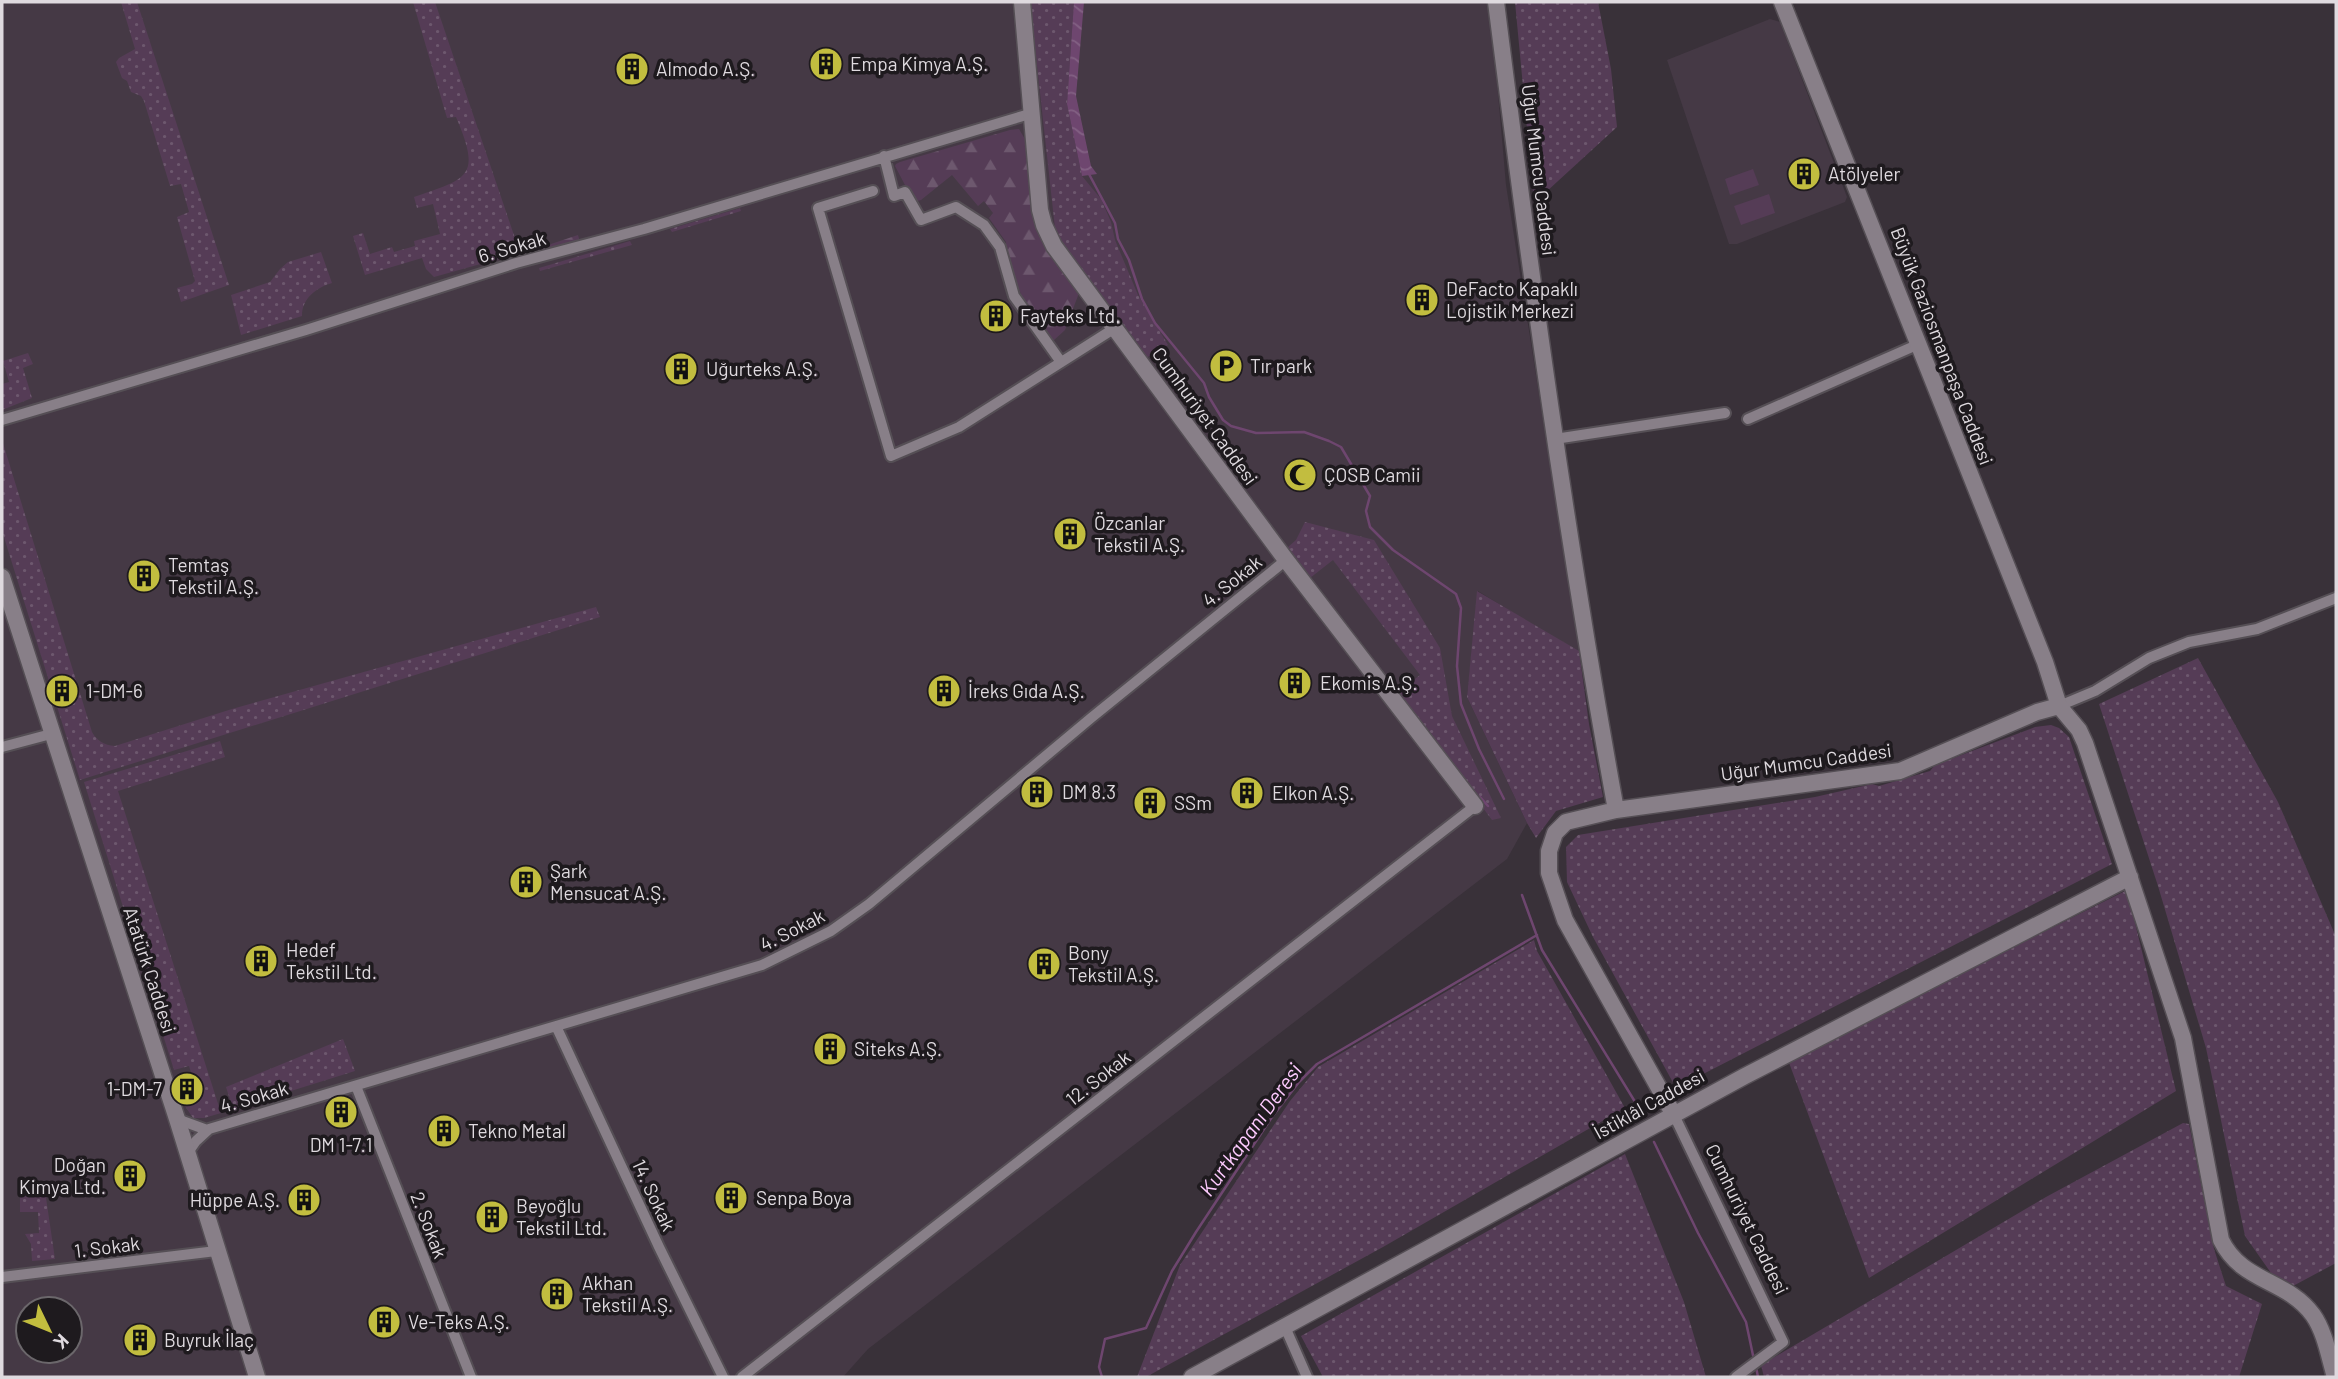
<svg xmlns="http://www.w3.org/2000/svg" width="2338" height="1379" font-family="Barlow,sans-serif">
	<defs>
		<pattern id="grass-dots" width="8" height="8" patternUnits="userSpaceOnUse" patternTransform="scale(1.75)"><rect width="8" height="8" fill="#553c56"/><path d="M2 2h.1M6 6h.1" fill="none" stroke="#6d586e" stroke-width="1.8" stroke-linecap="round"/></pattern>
		<pattern id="forest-firs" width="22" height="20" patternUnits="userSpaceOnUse" patternTransform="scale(1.75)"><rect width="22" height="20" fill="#553c56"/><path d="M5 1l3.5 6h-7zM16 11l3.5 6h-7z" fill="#6d586e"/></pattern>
		<pattern id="water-waves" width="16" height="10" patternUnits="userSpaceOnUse" patternTransform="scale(1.75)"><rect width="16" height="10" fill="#6e466f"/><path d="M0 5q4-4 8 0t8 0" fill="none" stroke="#826083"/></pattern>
	</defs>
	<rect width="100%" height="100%" fill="#393139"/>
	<path fill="#453945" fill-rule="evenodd" d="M2,2H1490L1506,185L1580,654L1478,591L1467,697L1527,823L1507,859L868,1349L843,1377H2ZM28,1309H70V1351H28Z
		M1770,19L1780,22L1847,197L1845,202L1737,244H1729L1667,60Z"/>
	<path fill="url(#grass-dots)" d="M121,2H137L229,285L181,302L177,288L192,284L195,281L177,217L189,212L181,184L170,186L144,101L141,96L131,92L127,81L122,78L116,62L119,58L135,49Z
		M413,2H435L520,253L434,277L426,269L422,258L365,275L353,236L363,233L370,254L392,247L394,252L415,246L414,241L440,234L433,204L417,208L414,197C470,178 481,176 456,117L447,118Z
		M1030,2H1074L1067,104L1082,176L1101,199L1111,222L1115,240L1138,295L1168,345L1146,358L1068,253L1055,228Z
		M1515,2H1598L1611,69L1617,127L1534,203Z
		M740,208L741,211L672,232L670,229Z
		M630,241L632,245L540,271L539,268Z
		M321,252L332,283C316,288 302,298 302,316L241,335L231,295L270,282L280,269L288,262Z
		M28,353L33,364L23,368L32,398L2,410V384L9,382L3,361Z
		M2,440L92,732C97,741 104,745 115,746L232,709L596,607L600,617L80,780L2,531Z
		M1305,522L1374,540L1440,648L1452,716L1501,818L1492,820L1397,693L1420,675L1333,560L1310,578L1287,548L1296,540Z
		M1477,591L1579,651L1589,724L1603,797L1556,811L1536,838L1527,823L1467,697Z
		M2198,658L2278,802L2336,937V1263L2293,1286L2271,1273L2245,1236L2206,1048L2158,886L2099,704Z
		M2051,725L2059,728L2069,737L2112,864L1676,1088L1593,937L1567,882L1566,847L1578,835L1815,797L1872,784L1879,786L1930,771L1935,765L2035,727Z
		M220,741L225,757L118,791L221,1113L204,1118H193L185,1106L200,1101L189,1066L174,1070L84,782Z
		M2127,890L2176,1091L1869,1278L1788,1060Z
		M1534,940L1537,951L1625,1108L1383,1247L1146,1377H1137L1180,1265L1290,1101L1318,1067Z
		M343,1039L355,1071L233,1109L226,1087Z
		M2183,1123L2189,1124L2214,1249L2226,1286L2262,1304L2239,1377H1764L1761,1365L2046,1197Z
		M1625,1154L1684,1302L1706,1377H1323L1301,1336Z
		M20,1191H45L55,1259L32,1261L31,1244L25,1234L39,1233L38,1212H20Z"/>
	<path fill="url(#forest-firs)" d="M1019,129L1026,141L1052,255L1079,293L1065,330L1053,341H1049L1024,302L1006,256V242L989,218L993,213L984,201L978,206L952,175L921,200L914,202L895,166L896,164L900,162L1010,130Z
		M578,235L580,242L523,260L521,254Z"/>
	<path fill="#553c56" d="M1753,169L1759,185L1730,195L1725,179Z
		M1769,194L1775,213L1741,225L1734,206Z"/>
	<path fill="url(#water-waves)" d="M1074,2H1084L1076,96L1091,166L1097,174L1082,176L1067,104Z"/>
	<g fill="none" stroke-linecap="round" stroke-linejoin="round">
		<path stroke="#6e466f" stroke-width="2.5" d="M1089,174L1115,223L1118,239L1129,260L1142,299L1155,323L1204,383L1209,397L1223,420L1231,426L1256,433L1304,432L1329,441L1341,447L1370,496L1366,511L1370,527L1393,550L1456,594L1461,608L1457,666L1461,704L1479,749L1504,799
			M1480,797L1488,806
			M1522,895L1542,950L1637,1105
			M1654,1142L1698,1233L1746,1322L1754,1360
			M1756,1367L1758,1377
			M1102,1377L1099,1367L1105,1339L1146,1328L1172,1271L1196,1232L1272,1117L1299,1082L1317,1064L1537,935"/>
		<defs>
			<path id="street" d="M884,156L894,196L905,192L921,220L956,207L984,225L1000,247L1014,296L1061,362
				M873,191L818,208L891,456L959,427L1115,328
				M1748,419L1919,344
				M2,420L306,330L516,263L644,229L1033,113
				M1555,439L1725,413
				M2059,706L2095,691L2149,658L2189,642L2257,629L2336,598
				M2,747L51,734
				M556,1026L659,1247L723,1377
				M356,1086L471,1377
				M1674,1115L1783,1342L1736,1377
				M177,1119L207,1130
				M187,1154L196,1141L209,1129L762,965L831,931L869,904L1091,718L1286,560
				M2,1277L216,1251
				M1285,1327L1307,1377
				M742,1377L1475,806"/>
			<path id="secondary" d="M1022,2L1040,210L1044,225L1054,246L1286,560L1475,806
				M1496,2C1530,272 1567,542 1616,810
				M1782,2L2045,662L2059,706
				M2,577L177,1119L257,1377
				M1674,1115L1565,920L1549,873V851L1555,833L1566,822L1616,810L1900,771L2037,712L2059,706L2079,730L2085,743L2183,1038L2221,1240C2242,1283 2287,1279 2313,1315C2325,1332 2329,1357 2335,1377
				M1192,1377L1745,1076L2130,877"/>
		</defs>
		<use href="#street" stroke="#554f55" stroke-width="14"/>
		<use href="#secondary" stroke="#554f55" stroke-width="19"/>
		<use href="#street" stroke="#887f88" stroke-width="10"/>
		<use href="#secondary" stroke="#887f88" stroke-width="16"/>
	</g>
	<defs>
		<symbol id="building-disc" viewBox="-11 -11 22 22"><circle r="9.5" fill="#c2bd3f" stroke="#1e1a1e"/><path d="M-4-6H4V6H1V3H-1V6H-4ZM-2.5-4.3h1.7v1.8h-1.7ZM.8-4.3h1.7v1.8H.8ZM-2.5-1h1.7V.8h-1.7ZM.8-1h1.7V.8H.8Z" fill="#111"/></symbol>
		<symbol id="parking-disc" viewBox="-11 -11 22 22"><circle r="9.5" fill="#c2bd3f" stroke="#1e1a1e"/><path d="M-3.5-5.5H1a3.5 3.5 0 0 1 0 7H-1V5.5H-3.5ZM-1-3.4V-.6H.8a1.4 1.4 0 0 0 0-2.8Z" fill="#111"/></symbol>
		<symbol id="mosque-disc" viewBox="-11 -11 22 22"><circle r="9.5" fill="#c2bd3f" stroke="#1e1a1e"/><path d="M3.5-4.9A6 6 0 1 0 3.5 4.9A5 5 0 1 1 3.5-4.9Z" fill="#111"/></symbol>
	</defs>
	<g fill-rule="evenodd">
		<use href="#building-disc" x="807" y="45" width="38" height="38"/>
		<use href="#building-disc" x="613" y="50" width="38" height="38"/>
		<use href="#building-disc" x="1785" y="155" width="38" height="38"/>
		<use href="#building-disc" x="1403" y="281" width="38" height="38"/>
		<use href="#building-disc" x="977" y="297" width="38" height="38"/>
		<use href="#parking-disc" x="1207" y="347" width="38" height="38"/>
		<use href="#building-disc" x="662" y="350" width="38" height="38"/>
		<use href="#mosque-disc" x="1281" y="456" width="38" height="38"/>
		<use href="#building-disc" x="1051" y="515" width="38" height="38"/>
		<use href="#building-disc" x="125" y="557" width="38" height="38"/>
		<use href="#building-disc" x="1276" y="664" width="38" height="38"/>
		<use href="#building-disc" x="43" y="672" width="38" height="38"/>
		<use href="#building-disc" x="925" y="672" width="38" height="38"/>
		<use href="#building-disc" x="1018" y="773" width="38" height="38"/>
		<use href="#building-disc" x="1228" y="774" width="38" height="38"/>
		<use href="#building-disc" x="1131" y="784" width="38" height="38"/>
		<use href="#building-disc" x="507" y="863" width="38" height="38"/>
		<use href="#building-disc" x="242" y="942" width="38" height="38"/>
		<use href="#building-disc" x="1025" y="945" width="38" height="38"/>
		<use href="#building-disc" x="811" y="1030" width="38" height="38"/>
		<use href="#building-disc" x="168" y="1070" width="38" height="38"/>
		<use href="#building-disc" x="322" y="1093" width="38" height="38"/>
		<use href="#building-disc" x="425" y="1112" width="38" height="38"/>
		<use href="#building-disc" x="111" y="1157" width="38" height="38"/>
		<use href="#building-disc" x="712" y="1179" width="38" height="38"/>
		<use href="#building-disc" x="285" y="1181" width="38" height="38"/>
		<use href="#building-disc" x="473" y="1198" width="38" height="38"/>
		<use href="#building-disc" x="538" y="1275" width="38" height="38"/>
		<use href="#building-disc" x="365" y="1303" width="38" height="38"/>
		<use href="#building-disc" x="121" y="1321" width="38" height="38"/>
	</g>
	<g text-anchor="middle" stroke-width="7" stroke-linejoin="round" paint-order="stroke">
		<g font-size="19" fill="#dfdadf" stroke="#1e1a1e" text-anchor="start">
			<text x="850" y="71">Empa Kimya A.Ş.</text>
			<text x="656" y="76">Almodo A.Ş.</text>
			<text x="1828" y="181">Atölyeler</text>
			<text x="1446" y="296">DeFacto Kapaklı<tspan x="1446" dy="22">Lojistik Merkezi</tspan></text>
			<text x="1020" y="323">Fayteks Ltd.</text>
			<text x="1250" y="373">Tır park</text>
			<text x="706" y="376">Uğurteks A.Ş.</text>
			<text x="1324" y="482">ÇOSB Camii</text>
			<text x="1094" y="530">Özcanlar<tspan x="1094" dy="22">Tekstil A.Ş.</tspan></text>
			<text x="168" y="572">Temtaş<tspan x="168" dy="22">Tekstil A.Ş.</tspan></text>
			<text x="1320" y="690">Ekomis A.Ş.</text>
			<text x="86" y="698">1-DM-6</text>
			<text x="968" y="698">İreks Gıda A.Ş.</text>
			<text x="1062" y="799">DM 8.3</text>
			<text x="1272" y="800">Elkon A.Ş.</text>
			<text x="1174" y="810">SSm</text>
			<text x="550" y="878">Şark<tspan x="550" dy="22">Mensucat A.Ş.</tspan></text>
			<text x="286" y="957">Hedef<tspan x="286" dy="22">Tekstil Ltd.</tspan></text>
			<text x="1068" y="960">Bony<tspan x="1068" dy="22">Tekstil A.Ş.</tspan></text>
			<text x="854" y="1056">Siteks A.Ş.</text>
			<text x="162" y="1096" text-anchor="end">1-DM-7</text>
			<text x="468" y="1138">Tekno Metal</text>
			<text x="341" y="1152" text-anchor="middle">DM 1-7.1</text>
			<text x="106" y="1172" text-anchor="end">Doğan<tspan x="106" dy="22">Kimya Ltd.</tspan></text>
			<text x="756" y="1205">Senpa Boya</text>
			<text x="280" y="1207" text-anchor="end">Hüppe A.Ş.</text>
			<text x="516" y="1213">Beyoğlu<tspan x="516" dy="22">Tekstil Ltd.</tspan></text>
			<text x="582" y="1290">Akhan<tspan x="582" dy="22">Tekstil A.Ş.</tspan></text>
			<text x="408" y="1329">Ve-Teks A.Ş.</text>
			<text x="164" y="1347">Buyruk İlaç</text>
		</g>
		<g font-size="19" fill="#dfdadf" stroke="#1e1a1e">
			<text transform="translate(1539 170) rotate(83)" y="7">Uğur Mumcu Caddesi</text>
			<text transform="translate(512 247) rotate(-16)" y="7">6. Sokak</text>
			<text transform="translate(1942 346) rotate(69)" y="7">Büyük Gaziosmanpaşa Caddesi</text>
			<text transform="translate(1205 416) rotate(54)" y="7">Cumhuriyet Caddesi</text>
			<text transform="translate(1232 581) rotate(-39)" y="7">4. Sokak</text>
			<text transform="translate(1806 762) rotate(-8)" y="7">Uğur Mumcu Caddesi</text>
			<text transform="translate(792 930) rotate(-27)" y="7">4. Sokak</text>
			<text transform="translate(150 970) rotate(72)" y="7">Atatürk Caddesi</text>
			<text transform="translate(1098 1078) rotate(-38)" y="7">12. Sokak</text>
			<text transform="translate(254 1097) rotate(-16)" y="7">4. Sokak</text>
			<text transform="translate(1649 1104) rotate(-29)" y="7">İstiklâl Caddesi</text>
			<text transform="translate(654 1195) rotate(65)" y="7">14. Sokak</text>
			<text transform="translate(1747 1219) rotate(64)" y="7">Cumhuriyet Caddesi</text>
			<text transform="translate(429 1225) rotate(69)" y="7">2. Sokak</text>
			<text transform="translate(107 1247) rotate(-7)" y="7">1. Sokak</text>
		</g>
		<g font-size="21" font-style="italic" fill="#fecbff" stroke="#1e1a1e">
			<text transform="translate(1251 1130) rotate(-54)" y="7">Kurtkapanı Deresi</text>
		</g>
	</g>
	<rect width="2338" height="1379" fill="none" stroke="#dfdadf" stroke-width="7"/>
	<g transform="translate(49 1330) rotate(133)"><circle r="33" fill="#1e1a1e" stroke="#6b676b" stroke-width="2"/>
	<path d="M0-5L12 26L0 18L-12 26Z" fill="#c2bd3f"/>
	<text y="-10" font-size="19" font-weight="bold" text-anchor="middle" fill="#dfdadf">K</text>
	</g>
</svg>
